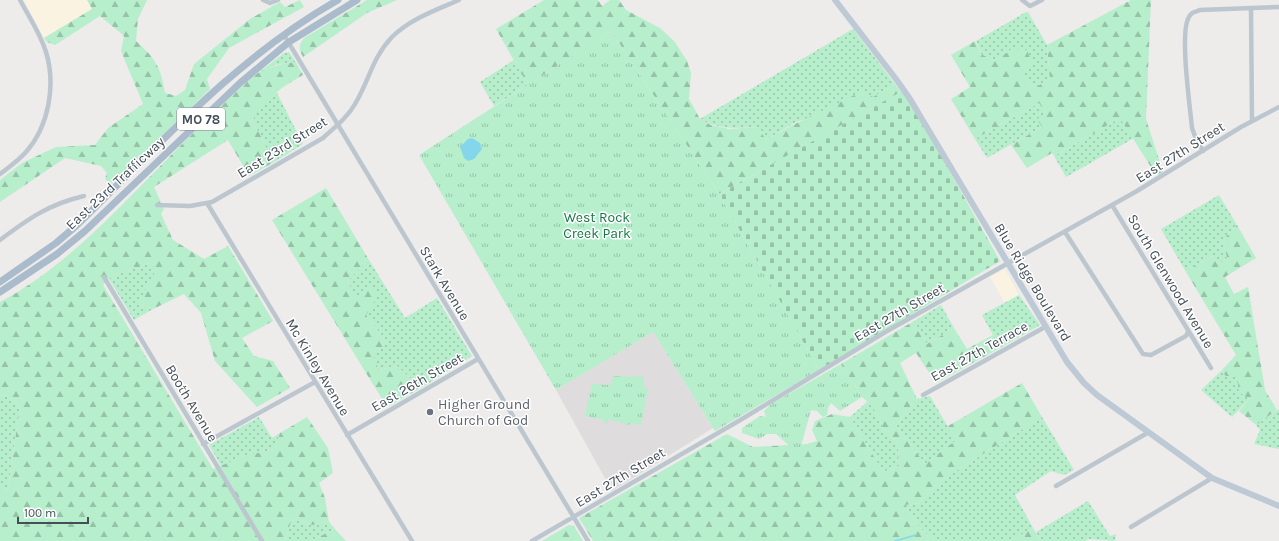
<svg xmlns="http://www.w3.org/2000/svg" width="1279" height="541" font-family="Karla,sans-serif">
	<defs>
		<pattern id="grass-dots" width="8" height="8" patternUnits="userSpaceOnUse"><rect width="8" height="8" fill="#b7eecc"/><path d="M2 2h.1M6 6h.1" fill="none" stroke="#96c3a8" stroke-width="1.8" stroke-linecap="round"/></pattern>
		<pattern id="forest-firs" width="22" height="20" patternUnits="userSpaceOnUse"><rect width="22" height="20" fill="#b7eecc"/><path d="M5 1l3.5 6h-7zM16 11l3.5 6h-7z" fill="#96c3a8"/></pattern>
		<pattern id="cemetery-stones" width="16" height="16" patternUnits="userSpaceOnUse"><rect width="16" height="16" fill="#b7eecc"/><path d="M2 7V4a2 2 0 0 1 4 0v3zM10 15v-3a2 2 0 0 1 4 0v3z" fill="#96c3a8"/></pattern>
		<pattern id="park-tufts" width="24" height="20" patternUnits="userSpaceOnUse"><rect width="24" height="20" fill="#b7eecc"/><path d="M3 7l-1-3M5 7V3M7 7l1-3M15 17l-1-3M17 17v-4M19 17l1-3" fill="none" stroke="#96c3a8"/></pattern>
	</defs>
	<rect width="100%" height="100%" fill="#eeebeb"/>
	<path fill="#fbf3e2" d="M24,0H87L92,9L44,38Z
		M1005,269L1019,295L1005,303L990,277Z"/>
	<path fill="#dfdcdd" d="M653,332L713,428L612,491L556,390Z"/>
	<path fill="url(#grass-dots)" d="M1026,12H1028L1047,45L1050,78L1035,88L1021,72L1012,49L995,61L981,54L976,41Z
		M853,29L895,84L873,97L796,122L766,140L758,127C737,128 719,130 700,119Z
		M289,52L296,62L275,65L257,74L284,53Z
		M514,60L528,85L494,106L480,82Z
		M276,91L303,144L276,161L252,121L262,105Z
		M1039,103L1046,113L1042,127L987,158L975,139Z
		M1120,118L1134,138L1066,177L1054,156Z
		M1219,195L1237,225L1223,240L1227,258L1219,264L1212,256L1186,272L1161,229Z
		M369,260L405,318L437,298L472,356L421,388L397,366L378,370L373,356L387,342L366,315L347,281Z
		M151,263L157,270L138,304L153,309L134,320L109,279L112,276Z
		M1019,295L1040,325L1000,348L982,315Z
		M941,305L954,328L927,344L914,321Z
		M1221,371L1226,376H1237L1249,399L1232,417L1201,390Z
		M6,395L20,406L8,488L0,490V396Z
		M930,396L956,441L925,464L896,425L917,399Z
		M867,402L873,407L884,429L898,445L899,466L883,472L850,417Z
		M1279,409V449L1254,444L1260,430L1256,425Z
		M259,417L272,438L280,433L275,449L244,456L221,466L209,445Z
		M1042,417L1074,470L1064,475L1051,471L1015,495L1033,528L1011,541H934L919,527L905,505L919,503L940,481Z
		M1088,501L1110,536L1116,534L1115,541L1088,539L1086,541H1041L1036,532Z
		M292,518L312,525L329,522L335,529L310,541H285Z"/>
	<path fill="url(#forest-firs)" d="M87,0H147L138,19L136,41C155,58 161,67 165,93L176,96L185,90L194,64L250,19L280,2L285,7L300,0L304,7L229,48L207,79L210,89L112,184L105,179L107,173L101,166L65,158L0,202V180L22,163L56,147L95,145L108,128L143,104L121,51L124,36L100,16L55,45L47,42L44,38L92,9Z
		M367,0H397L367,13L303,57C299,49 298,46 304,38Z
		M544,0H598L602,6L610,0H619L626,10L660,28L675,42L687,61L691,73L689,99L700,119L711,125L729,129L758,127L766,140C797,121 830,108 862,91L873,97L895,84L901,92L719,194L611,31L528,85L496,29Z
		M1131,0H1151L1146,119L1163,172L1156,175L1120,118L1054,156L1052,153L1027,168L1011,145L1042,127L1037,119L1046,113L1039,103L975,139L951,99L970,87L951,55L975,41L981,54L995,61L1012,49L1027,50L1032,63L1021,72L1035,88L1050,78L1047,45Z
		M296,62L303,75C278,90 267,96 252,121L276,161L249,176L228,140L154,187L164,209L161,214L173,240L204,259L228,246L273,321L242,338L254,356L273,361L290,388L257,407L215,361L201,313L184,294L153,309L138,304L156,270L151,263L112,276L103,285L213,469L244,456L275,449L280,433L307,417L328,448L333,473L319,483L325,498L329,522L312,525L292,518L285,541H0V490L8,488L20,406L6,395L0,396V302C80,260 143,179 209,118C224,105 242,84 258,73C271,66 281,64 296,62Z
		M326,188L369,260L347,281L357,297L368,285L378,296L366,315L387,342L374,356L378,370L397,366L421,388L387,407L272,220Z
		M1237,225L1256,258L1225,277L1234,294L1248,287L1265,390L1277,410L1256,425L1239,411L1249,399L1239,392L1237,376H1226L1221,371L1236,355L1186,272L1212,256L1219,264L1227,258L1223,240Z
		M914,321L927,344L954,328L967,349L993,335L1000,348L936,383L916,353L900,363L917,399L896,425L925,464L955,441L948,426L1022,383L1042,417L940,481L919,503L905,505L919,527L934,541H593L579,518L727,434L753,447L807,444L817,441L812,430L815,421L832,414L850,417L883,472L899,466L898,445L884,429L873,407L862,397L841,364Z
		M569,525L574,526L583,541H542Z
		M1033,528L1041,541H1011Z
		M335,529L346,541H310Z"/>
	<path fill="url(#cemetery-stones)" d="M904,90L1000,261L819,370L719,194Z"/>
	<path fill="url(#park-tufts)" d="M611,31L719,194L819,370L715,431L653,332L556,390L419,155Z
		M841,364L862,397L840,411L831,403L828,408L827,415L823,417L817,411L811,410L801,446L793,449L776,434H767L759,439L742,433V428L760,416L766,417L764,411L771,404Z
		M613,376L644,377V387L648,389L641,425L630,423L629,425L609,419L607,424L605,423L604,420L585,416L592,384L611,385Z"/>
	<path fill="#84d7eb" d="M472,138L480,143L482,149L474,159L468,161L464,158L460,147L468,139Z"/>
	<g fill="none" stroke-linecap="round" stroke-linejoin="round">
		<path stroke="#84d7eb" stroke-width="1.5" d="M895,541L916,535"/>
		<path stroke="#bcc6ce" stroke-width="4.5" d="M263,0L270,3L278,0
			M1022,0L1030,6L1042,0
			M1251,8L1252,121
			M284,35L588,541
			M1203,151L1196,139L1192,128C1190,106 1180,36 1188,19C1190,13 1194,12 1200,10L1279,7
			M0,174C9,167 18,161 26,152C49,126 56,85 46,52C40,33 29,17 20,0
			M207,203L412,541
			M157,205L190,206L212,202L323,138C335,127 347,118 355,104C369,81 372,58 392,37C410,19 436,10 459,0
			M1112,205L1211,368
			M1065,232L1143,354L1151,355L1186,336L1188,332
			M0,240C28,219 49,204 84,196
			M104,277L262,541
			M923,395L1045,327
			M347,435L478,359
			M203,444L315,382
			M1056,486L1149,432
			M1131,527L1212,478
			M532,541L742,419L887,331L1137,191L1241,127L1279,107"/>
		<path stroke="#bdc9d5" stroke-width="6" d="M835,0L896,79L910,99L1067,362L1084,383L1097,395L1212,478L1279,506"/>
		<path stroke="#aabbcb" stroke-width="7" d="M0,282L56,243L76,226C158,146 237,57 338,0
			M0,292L57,254L85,231L240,83L289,42L357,0"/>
	</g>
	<circle fill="#6b7280" stroke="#fff" stroke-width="1.5" cx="430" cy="412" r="4"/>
	<g text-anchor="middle" stroke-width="3" stroke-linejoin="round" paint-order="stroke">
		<rect fill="#fff" stroke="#7c848a" stroke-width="1" x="177" y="108" width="48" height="22" rx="3"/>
		<g font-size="13" font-weight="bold" fill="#444f58">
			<text x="201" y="124">MO 78</text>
		</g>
		<g font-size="14" fill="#444f58" stroke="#fff">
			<text transform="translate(282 147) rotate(-32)" y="5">East 23rd Street</text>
			<text transform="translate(1180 152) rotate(-32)" y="5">East 27th Street</text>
			<text transform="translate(115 183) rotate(-43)" y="5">East 23rd Trafficway</text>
			<text transform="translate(1171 281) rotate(59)" y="5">South Glenwood Avenue</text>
			<text transform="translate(1033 282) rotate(59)" y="5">Blue Ridge Boulevard</text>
			<text transform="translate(445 283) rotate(59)" y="5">Stark Avenue</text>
			<text transform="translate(899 312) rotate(-30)" y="5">East 27th Street</text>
			<text transform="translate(979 351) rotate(-29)" y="5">East 27th Terrace</text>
			<text transform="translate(318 367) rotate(59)" y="5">Mc Kinley Avenue</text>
			<text transform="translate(417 382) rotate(-30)" y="5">East 26th Street</text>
			<text transform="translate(192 403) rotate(59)" y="5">Booth Avenue</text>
			<text transform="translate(620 477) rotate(-31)" y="5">East 27th Street</text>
		</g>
		<g font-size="14" fill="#167846" stroke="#fff">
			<text x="597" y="222">West Rock<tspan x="597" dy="16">Creek Park</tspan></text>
		</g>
		<g font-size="14" fill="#5b616d" stroke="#fff" text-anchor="start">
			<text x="438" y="409">Higher Ground<tspan x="438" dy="16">Church of God</tspan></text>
		</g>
	</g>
	<path d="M18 517v6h70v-6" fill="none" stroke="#444f58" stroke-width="2"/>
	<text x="24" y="517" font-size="12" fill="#444f58" stroke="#ffffff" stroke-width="3" paint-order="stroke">100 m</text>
</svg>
